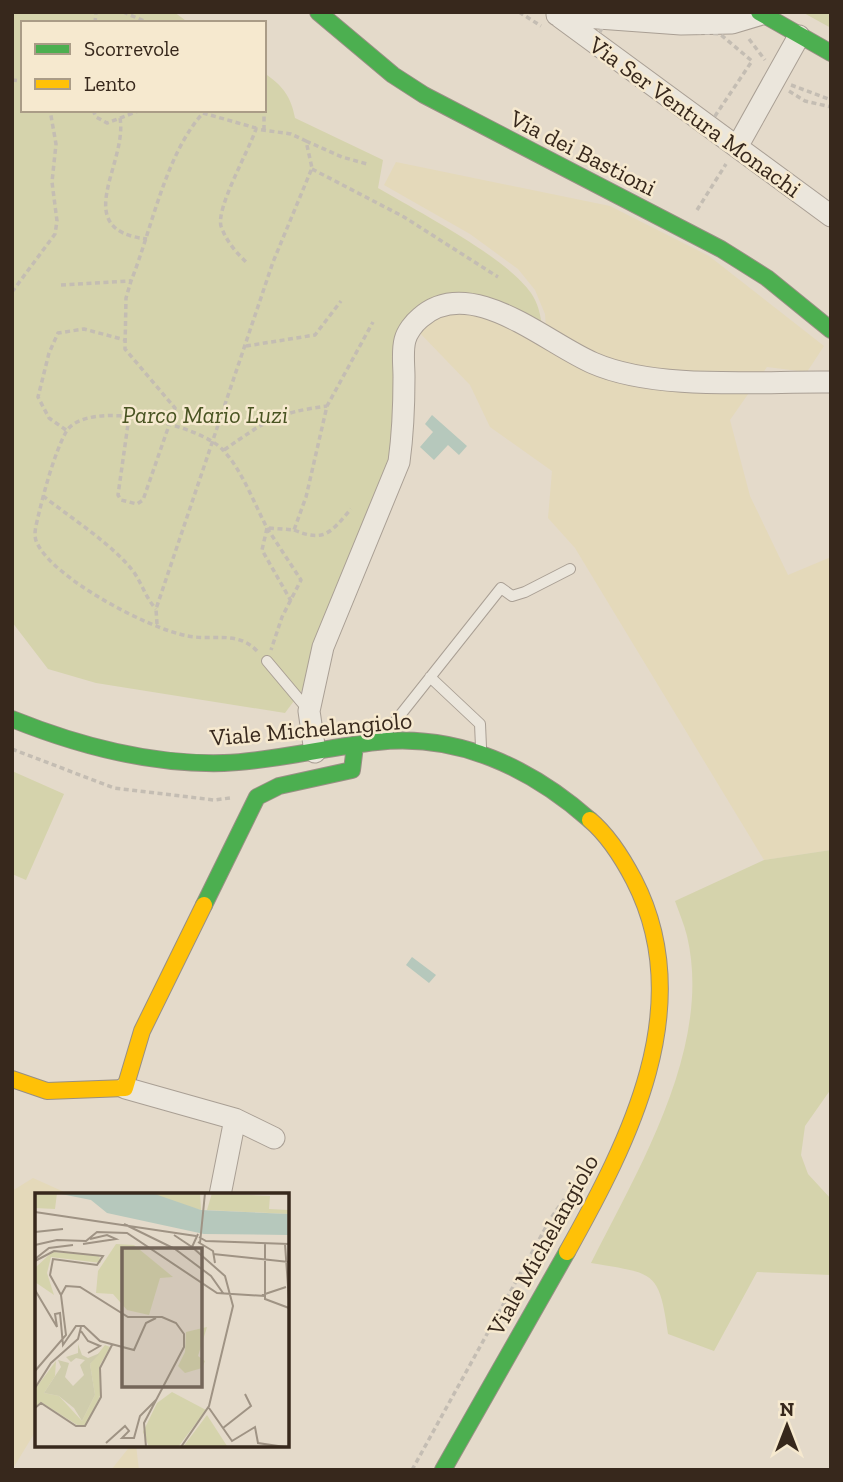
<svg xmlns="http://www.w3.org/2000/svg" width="843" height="1482" font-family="'Zilla Slab',serif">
	<rect width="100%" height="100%" fill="#e4daca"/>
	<path fill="#e4d9ba" d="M396,162L610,206L709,256L824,346L807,372L767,367L730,420L750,496L788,575L831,557V850L764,860L575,548L548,518L552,471L490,427L470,385L417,330L437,315L459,309L546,328L545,314L535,290L518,269L470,234L384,185Z
		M33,1178L71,1195H37V1429L12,1470V1191Z
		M131,1445H136L139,1470H111Z"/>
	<path fill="#d5d3ac" d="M12,12H174L189,23H23V110H264V73C282,85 291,96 295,118L383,160L378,188C417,211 506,257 531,293C538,303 541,316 542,328L498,304L415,312L394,461L308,682L285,713L96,683L48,669L12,622Z
		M802,12H831V28Z
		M12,771L64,794L26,880L12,874Z
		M831,850V1089L805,1126L801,1155L808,1174L831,1199V1275L757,1272L714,1351L668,1334C659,1269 654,1274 591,1263C639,1168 713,1046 687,936C684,924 679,912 675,901L764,860Z"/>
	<path fill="#b6c8bc" d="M432,415L467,446L459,455L448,445L434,460L420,447L433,432L425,424Z
		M412,957L436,975L429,983L406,965Z"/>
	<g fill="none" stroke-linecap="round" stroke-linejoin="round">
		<defs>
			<path id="lane" d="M267,661L309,711
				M430,677L480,724L481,747
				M386,733L501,588L512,596L525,592L570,569"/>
			<path id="street" d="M557,15L681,24L732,23L762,14
				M560,17L831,216
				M737,147L799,36
				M315,752L309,711L323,647L399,462C403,433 404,406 404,377C404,365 402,351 405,340C407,332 414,323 420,318C470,273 546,343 593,363C657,391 760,381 831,382
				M125,1088L235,1119L274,1138
				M220,1195L235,1119"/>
			<path id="fast" d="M318,12L393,75L424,95L721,249L767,278L831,330
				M759,12L831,53
				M12,719C79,746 152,765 224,763C276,761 326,747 377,742C458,733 531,768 590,820
				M204,905L257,797L279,786L352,770L355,746
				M443,1470L567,1252"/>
			<path id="slow" d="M12,1079L47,1091L125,1088L142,1031L204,905
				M567,1252C629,1141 699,1006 634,880C623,859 609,836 590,820"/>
		</defs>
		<use href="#lane" stroke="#a99f94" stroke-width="12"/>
		<use href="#street" stroke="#a99f94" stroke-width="23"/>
		<use href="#fast" stroke="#988f84" stroke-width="18"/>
		<use href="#slow" stroke="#988f84" stroke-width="18"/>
		<path stroke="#c4bdb3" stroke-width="3.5" stroke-dasharray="5 3.5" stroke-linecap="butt" d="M123,12L149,23
			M519,12L541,26
			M95,23L96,12
			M603,26L720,34L752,61L711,122L596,40Z
			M749,39L765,60
			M12,80L23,81
			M791,85L831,100
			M789,91L805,101L831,107
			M93,110L96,117L107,123L141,110
			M120,118C128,164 68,230 147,239
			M264,130V99
			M306,141L342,157L367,164
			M312,169L404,217L498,277
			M697,210L726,164
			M61,285L131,281
			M12,292L55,234L57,221L52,182L56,144L50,110
			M246,346L315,335L341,301
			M129,417L118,495L121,500L137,504L143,500L175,408L125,349L126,298L131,281C152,229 165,155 203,113L256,128
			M66,430L49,418L38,397L49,353L58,333L84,329L125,340
			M224,450C266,421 275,413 327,406
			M43,496C71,518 112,544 133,571C142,583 145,597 156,609
			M267,528L301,580L282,617L271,650
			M269,528L294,530L306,497L327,406L373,322
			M294,530C325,543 331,532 351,509
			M157,624L156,609L273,262L312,168L306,141L291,134L256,129C249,150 216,208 221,226C226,241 236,252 246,262
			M257,651C237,630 213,641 188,636C149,629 54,579 37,543C33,535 36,526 38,517C44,492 54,454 66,432C86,397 201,425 223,450C242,470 254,503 267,528L262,550L291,601
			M12,749L114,788L214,800L230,798
			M412,1470L551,1218L571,1189"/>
		<use href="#lane" stroke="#ebe6dc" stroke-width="10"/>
		<use href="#street" stroke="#ebe6dc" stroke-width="21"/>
		<use href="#fast" stroke="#4caf50" stroke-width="16"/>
		<use href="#slow" stroke="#ffc107" stroke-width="16"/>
	</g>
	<g text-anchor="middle" stroke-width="5" stroke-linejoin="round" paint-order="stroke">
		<g font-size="24" fill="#37281c" stroke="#f6e9cf">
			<text transform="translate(695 117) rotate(36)" y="8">Via Ser Ventura Monachi</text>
			<text transform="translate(583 153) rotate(27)" y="8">Via dei Bastioni</text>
			<text transform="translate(311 729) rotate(-5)" y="8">Viale Michelangiolo</text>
			<text transform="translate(543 1245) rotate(-61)" y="8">Viale Michelangiolo</text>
		</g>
		<g font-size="24" font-style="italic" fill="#495422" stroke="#f6e9cf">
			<text x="205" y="423">Parco Mario Luzi</text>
		</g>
	</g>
	<g transform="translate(35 1193)">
		<rect width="254" height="254" fill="#e4daca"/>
		<path d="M0,0H22L20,16L0,15ZM117,0H165L166,17L134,9ZM177,0L235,3L234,16L254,17V21L172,17ZM81,51L99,52L138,84L125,85L114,122L92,117L78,101L61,100L63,78ZM17,59L64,62L66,70L16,64L12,80L19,102L0,89V75ZM172,134L163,163L170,168L167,175L150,180L143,173L150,159L151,139ZM70,152L75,154L65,172L66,201L51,232H42L6,209L0,215V196L21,168L20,183L9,200L24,203L47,228L60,202L55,171ZM137,199L171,217L143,254H114L108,239L122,210ZM172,222L192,253L148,254Z" fill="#d5d3ac"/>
		<path d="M43,151L47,162L53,165L65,160L55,171L60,202L47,228L39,215L24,203L9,200L26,174L23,167L34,170L30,184L38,193L49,182L45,172L50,167L41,165L36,169L31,164L43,160Z" fill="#cfccac"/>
		<path d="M21,0H117L166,17L254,21V42L169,41L72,20L56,7Z" fill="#b6c8bc"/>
		<path fill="none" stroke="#9f9384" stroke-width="2" d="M0,19L161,43M89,31L140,56H159M0,39L28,36M139,42L157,54M164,44L171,48L254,51M163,49L178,58L180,70M165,50L170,0M48,51L81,46L72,42L55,46M230,51V106L254,115M250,51L254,107M0,52L22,47L51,48L62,39L92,40L182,100L230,103M140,56L176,83L188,100M178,61L254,69M0,66L14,55L38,52M0,68L19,58L68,63L62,72L18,66L15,82L26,102M0,97L22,134L20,121L25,120L28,152L41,133H49L65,148L99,157L111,130L121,125M227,102L251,94M46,138L53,148L65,153L53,160M0,178L31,142L26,102L31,93L45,94L93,124H127L141,130L149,141V154L109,230L111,254M0,195L16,170L43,146L46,134M0,215L6,210L41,233H50L66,204L65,175L77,152M174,215L197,248L220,234L223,250L250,254M188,235L216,213L210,201M71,250L90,233L94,238L87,245H99L105,223L121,207M146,254L174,213L198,113L190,83L157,54L163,41"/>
		<path fill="#746659" fill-opacity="0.15" stroke="#746659" stroke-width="3.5" d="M87,55H167V194H87Z"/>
		<rect width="254" height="254" fill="none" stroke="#37281c" stroke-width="3.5"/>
	</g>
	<rect width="843" height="1482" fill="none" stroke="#37281c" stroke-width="28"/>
	<rect x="21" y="21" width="245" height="91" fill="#f6e9cf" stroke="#aa9c87" stroke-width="2"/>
	<rect x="35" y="44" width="35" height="10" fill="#4caf50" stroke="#aa9c87" stroke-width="2"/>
	<text x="84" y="56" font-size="21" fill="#37281c">Scorrevole</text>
	<rect x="35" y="79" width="35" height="10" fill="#ffc107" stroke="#aa9c87" stroke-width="2"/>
	<text x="84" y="91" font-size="21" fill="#37281c">Lento</text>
	<g transform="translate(787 1426)" stroke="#f6e9cf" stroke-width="5" paint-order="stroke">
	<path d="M0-5L12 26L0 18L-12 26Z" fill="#37281c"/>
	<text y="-10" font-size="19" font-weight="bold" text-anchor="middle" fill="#37281c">N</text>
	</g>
</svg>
